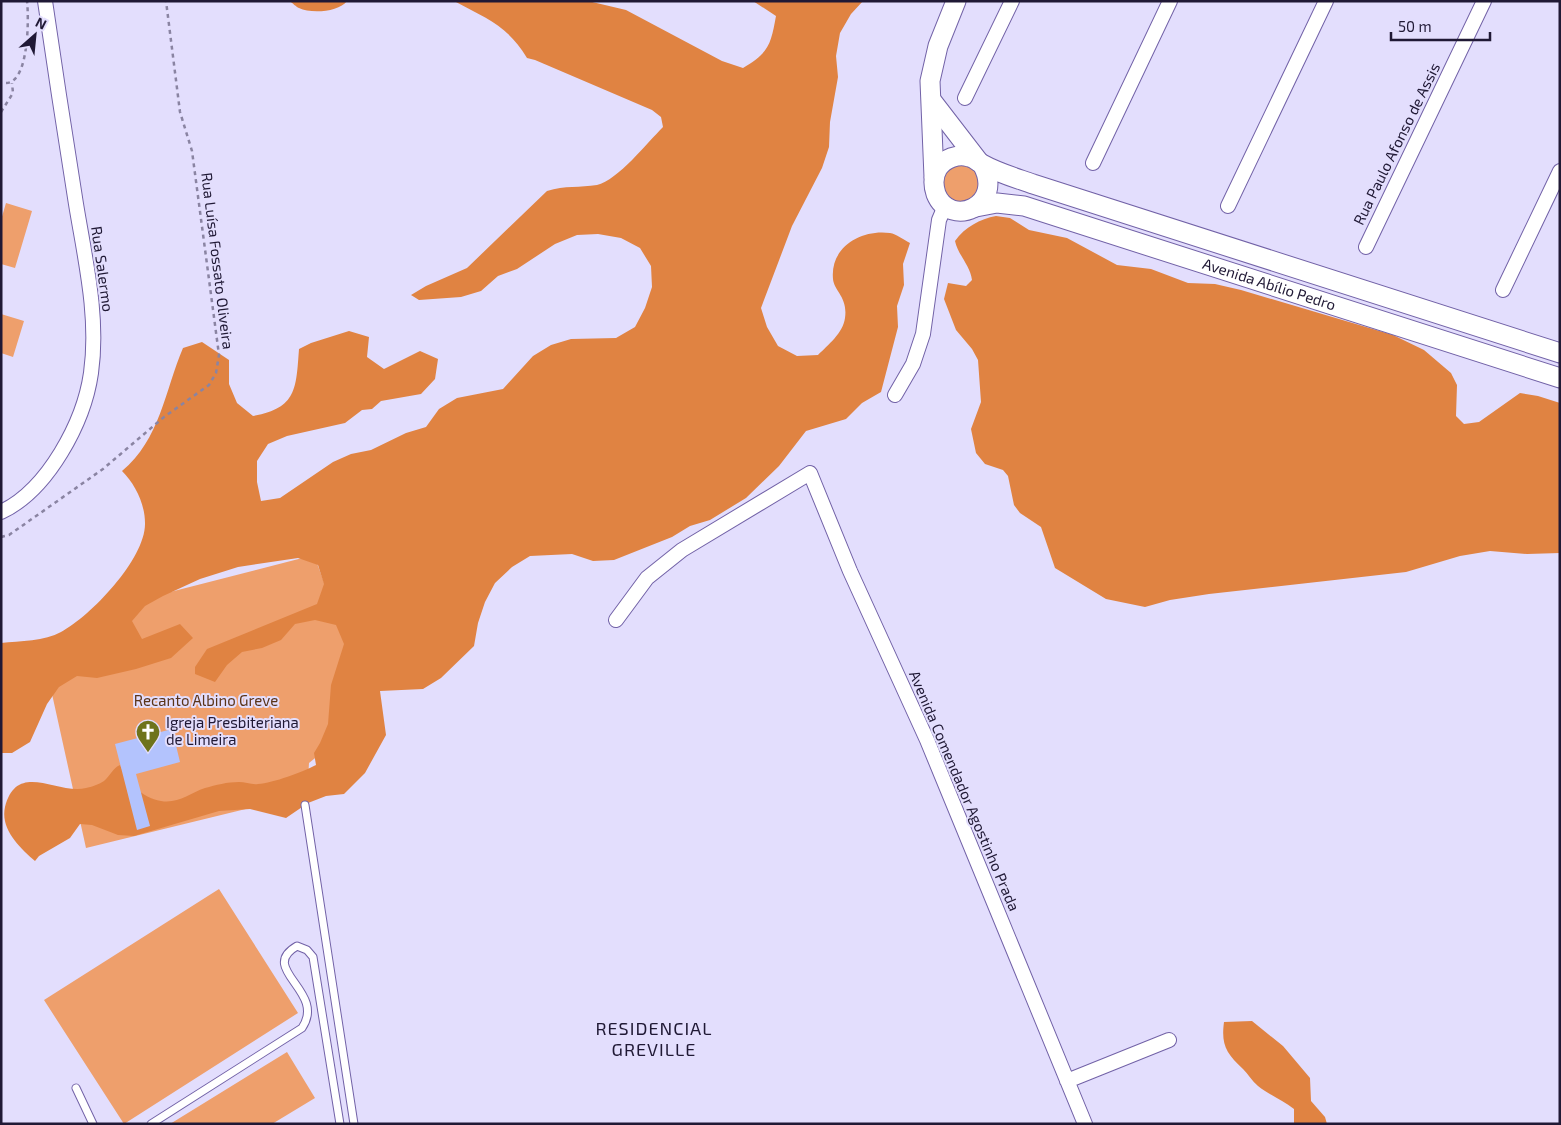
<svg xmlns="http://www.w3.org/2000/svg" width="1561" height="1125" font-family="'Exo 2',sans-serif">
	<rect width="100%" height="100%" fill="#e3defd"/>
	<path fill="#ee9f6c" d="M942 183a19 19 0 1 1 38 0a19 19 0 1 1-38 0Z
		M6,203L32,211L15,268L1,264V220Z
		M1,314L24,321L13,357L1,353Z
		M314,555L365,694L348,731L309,763L307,794L86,848L52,694L135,601Z
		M219,889L298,1013L124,1124L44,1000Z
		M287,1052L315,1098L272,1124H170Z"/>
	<path fill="#e08342" d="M289,1H347C339,12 311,14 299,8C296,7 293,3 289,1Z
		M454,1H588L626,10L722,61L743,68C769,53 771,44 776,16L753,1H863L851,14L840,33L836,56L838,77L830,122L829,147L822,168L792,226L761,308L767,327L778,346L797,356L818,355C828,345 843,333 845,318C848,297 834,291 833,279C830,247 861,229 890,233C896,234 904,240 910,243L903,264L904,285L897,306L898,327L881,392L862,403L846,419L806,431L779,466L746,498L710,520L690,526L672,537L614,560L593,561L572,554L530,556L512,567L495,583L485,602L478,623L474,646L441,678L423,689L380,691L386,735L365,773L344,794L326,796L308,803L286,818L250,809L219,811L134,836L118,835L92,825L80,824L70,838L39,856L35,861C20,848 0,829 5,807C17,760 57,795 86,788C91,787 100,784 104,781C110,776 113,768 120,765C127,782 142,798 161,801C178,804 190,793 205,788C216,785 227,782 239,782C245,782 252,785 258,784C273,783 303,772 316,765L314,753L320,743L328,724L331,685L344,644L336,625L315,620L295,624L281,640L262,648L242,652L227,665L215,682L195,674V667L207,649L317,604L324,584L318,565L298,558L238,567L200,579L163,596L145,606L132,621L142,639L180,624L193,638L171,658L136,669L97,678L77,676L59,687L47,704L30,742L12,753H1V643C20,641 45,641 61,632C91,616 146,558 145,523C145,504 135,484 122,471C160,440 165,390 183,348L202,342L229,360V384L237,403L253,416C297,408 296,389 299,349L311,343L349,331L369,337L367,357L384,369L420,351L438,359L435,379L421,394L381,401L372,409L362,410L345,423L287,436L268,444L257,461V482L261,501L280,498L333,462L351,454L371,450L406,433L426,427L439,409L457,398L503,389L533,356L551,345L571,339L616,338L635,327L645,308L652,287L651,266L640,248L621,238L598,234L577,235L555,244L517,269L498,276L481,291L461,297L419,300L411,295L426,286L467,268L547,191C565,185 580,188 597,185C618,180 647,143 663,127L661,117L652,110L535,60L527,58C507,25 487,19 454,1Z
		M996,216L1010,218L1029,230L1067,238L1117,265L1151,269L1188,283L1215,284L1241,290L1393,335L1424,350L1451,373L1457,385L1456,416L1464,424L1479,422L1520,393L1538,396L1560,403V553L1527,554L1490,551L1460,556L1406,572L1209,594L1170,600L1145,607L1106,599L1055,568L1041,527L1020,513L1014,505L1008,476L1003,470L985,464L976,453L971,429L981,402L978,360L972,349L956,330L944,299L948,283L966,286L972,280C970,265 958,255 955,241C965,227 980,219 996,216Z
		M1252,1021L1283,1046L1310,1078L1311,1101L1325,1117L1327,1124H1294V1109C1282,1100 1268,1094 1258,1086C1252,1081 1248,1074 1243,1069C1226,1053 1221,1045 1224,1022Z"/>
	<path fill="#b3c3fd" d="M172,729L180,762L136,774L150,826L137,830L115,744Z"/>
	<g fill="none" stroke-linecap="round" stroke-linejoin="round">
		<defs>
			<path id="lane" d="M305,805L354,1124
				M76,1088L93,1124
				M151,1124L302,1028C327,991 257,969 297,946L307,950L313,957L340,1124"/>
			<path id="street" d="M965,98L1012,1
				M1093,163L1170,1
				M1228,206L1326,1
				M1366,247L1484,1
				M1503,290L1560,171
				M895,395L913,364L923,334L939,220L945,206
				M1,512C48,490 84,422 91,373C99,317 85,259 76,204C65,136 55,69 45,1
				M616,620L647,578L682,550L810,473L850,571L927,740L1085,1124
				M1067,1081L1169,1040"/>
			<g id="secondary">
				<path d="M932,101L979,162"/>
				<path d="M982,164C1006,206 950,229 936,194C933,185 933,176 938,168C944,159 958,153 969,157C974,158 978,162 982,164C998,173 1016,178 1033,184L1560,353"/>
				<path d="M934,177L930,81L938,46L956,1"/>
				<path id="s1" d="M976,207L997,203L1024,206L1560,378"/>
			</g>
		</defs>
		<use href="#lane" stroke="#7262a7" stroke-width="9"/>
		<use href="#street" stroke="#7262a7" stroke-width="16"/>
		<use href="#secondary" stroke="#7262a7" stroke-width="21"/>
		<path stroke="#8a84a2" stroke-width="2.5" stroke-dasharray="4 4" stroke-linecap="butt" d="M6,83C29,83 29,18 27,1
			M1,112L13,93L12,83
			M1,537L9,535L103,469L164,417L209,385L216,373L219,355L192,151L180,112L166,1"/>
		<use href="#lane" stroke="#fff" stroke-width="7"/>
		<use href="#street" stroke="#fff" stroke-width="14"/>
		<use href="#secondary" stroke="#fff" stroke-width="19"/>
	</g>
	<defs>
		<symbol id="church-pin" viewBox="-11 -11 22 30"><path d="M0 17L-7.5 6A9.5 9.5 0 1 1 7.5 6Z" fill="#6e731b" stroke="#e3defd"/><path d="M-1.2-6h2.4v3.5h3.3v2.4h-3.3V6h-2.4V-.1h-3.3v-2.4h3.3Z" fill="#fff"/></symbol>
	</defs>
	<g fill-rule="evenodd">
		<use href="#church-pin" x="134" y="718" width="28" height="38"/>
	</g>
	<g text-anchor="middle" stroke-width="4" stroke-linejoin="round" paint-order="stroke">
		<g font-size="15" fill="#201935" stroke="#e3defd">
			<text transform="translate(1397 144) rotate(-64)" y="5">Rua Paulo Afonso de Assis</text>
			<text transform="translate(217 261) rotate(83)" y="5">Rua Luísa Fossato Oliveira</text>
			<text transform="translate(102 269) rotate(82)" y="5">Rua Salermo</text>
			<text dy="5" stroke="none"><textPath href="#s1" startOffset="306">Avenida Abílio Pedro</textPath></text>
			<text transform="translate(964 791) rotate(67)" y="5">Avenida Comendador Agostinho Prada</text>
		</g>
		<g font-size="15" fill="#5a3419" stroke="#e3defd">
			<text x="206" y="706">Recanto Albino Greve</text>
		</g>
		<g font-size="15" fill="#201935" stroke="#e3defd" text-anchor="start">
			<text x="166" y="728">Igreja Presbiteriana<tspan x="166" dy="17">de Limeira</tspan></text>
		</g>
		<g font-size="18" letter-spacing="1" fill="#201935" stroke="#e3defd">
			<text x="654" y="1035">RESIDENCIAL<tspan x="654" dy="21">GREVILLE</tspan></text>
		</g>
	</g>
	<rect width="1561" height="1125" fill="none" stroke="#201935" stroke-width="5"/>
	<g transform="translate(35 35) rotate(27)" stroke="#e3defd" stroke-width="4" paint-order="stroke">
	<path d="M0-4L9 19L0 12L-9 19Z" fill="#201935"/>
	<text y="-8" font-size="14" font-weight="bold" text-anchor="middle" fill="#201935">N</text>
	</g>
	<path d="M1391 32v8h99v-8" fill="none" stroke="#201935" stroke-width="2.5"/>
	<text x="1398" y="32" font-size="15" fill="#201935" stroke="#e3defd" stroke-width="4" paint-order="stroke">50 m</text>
</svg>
